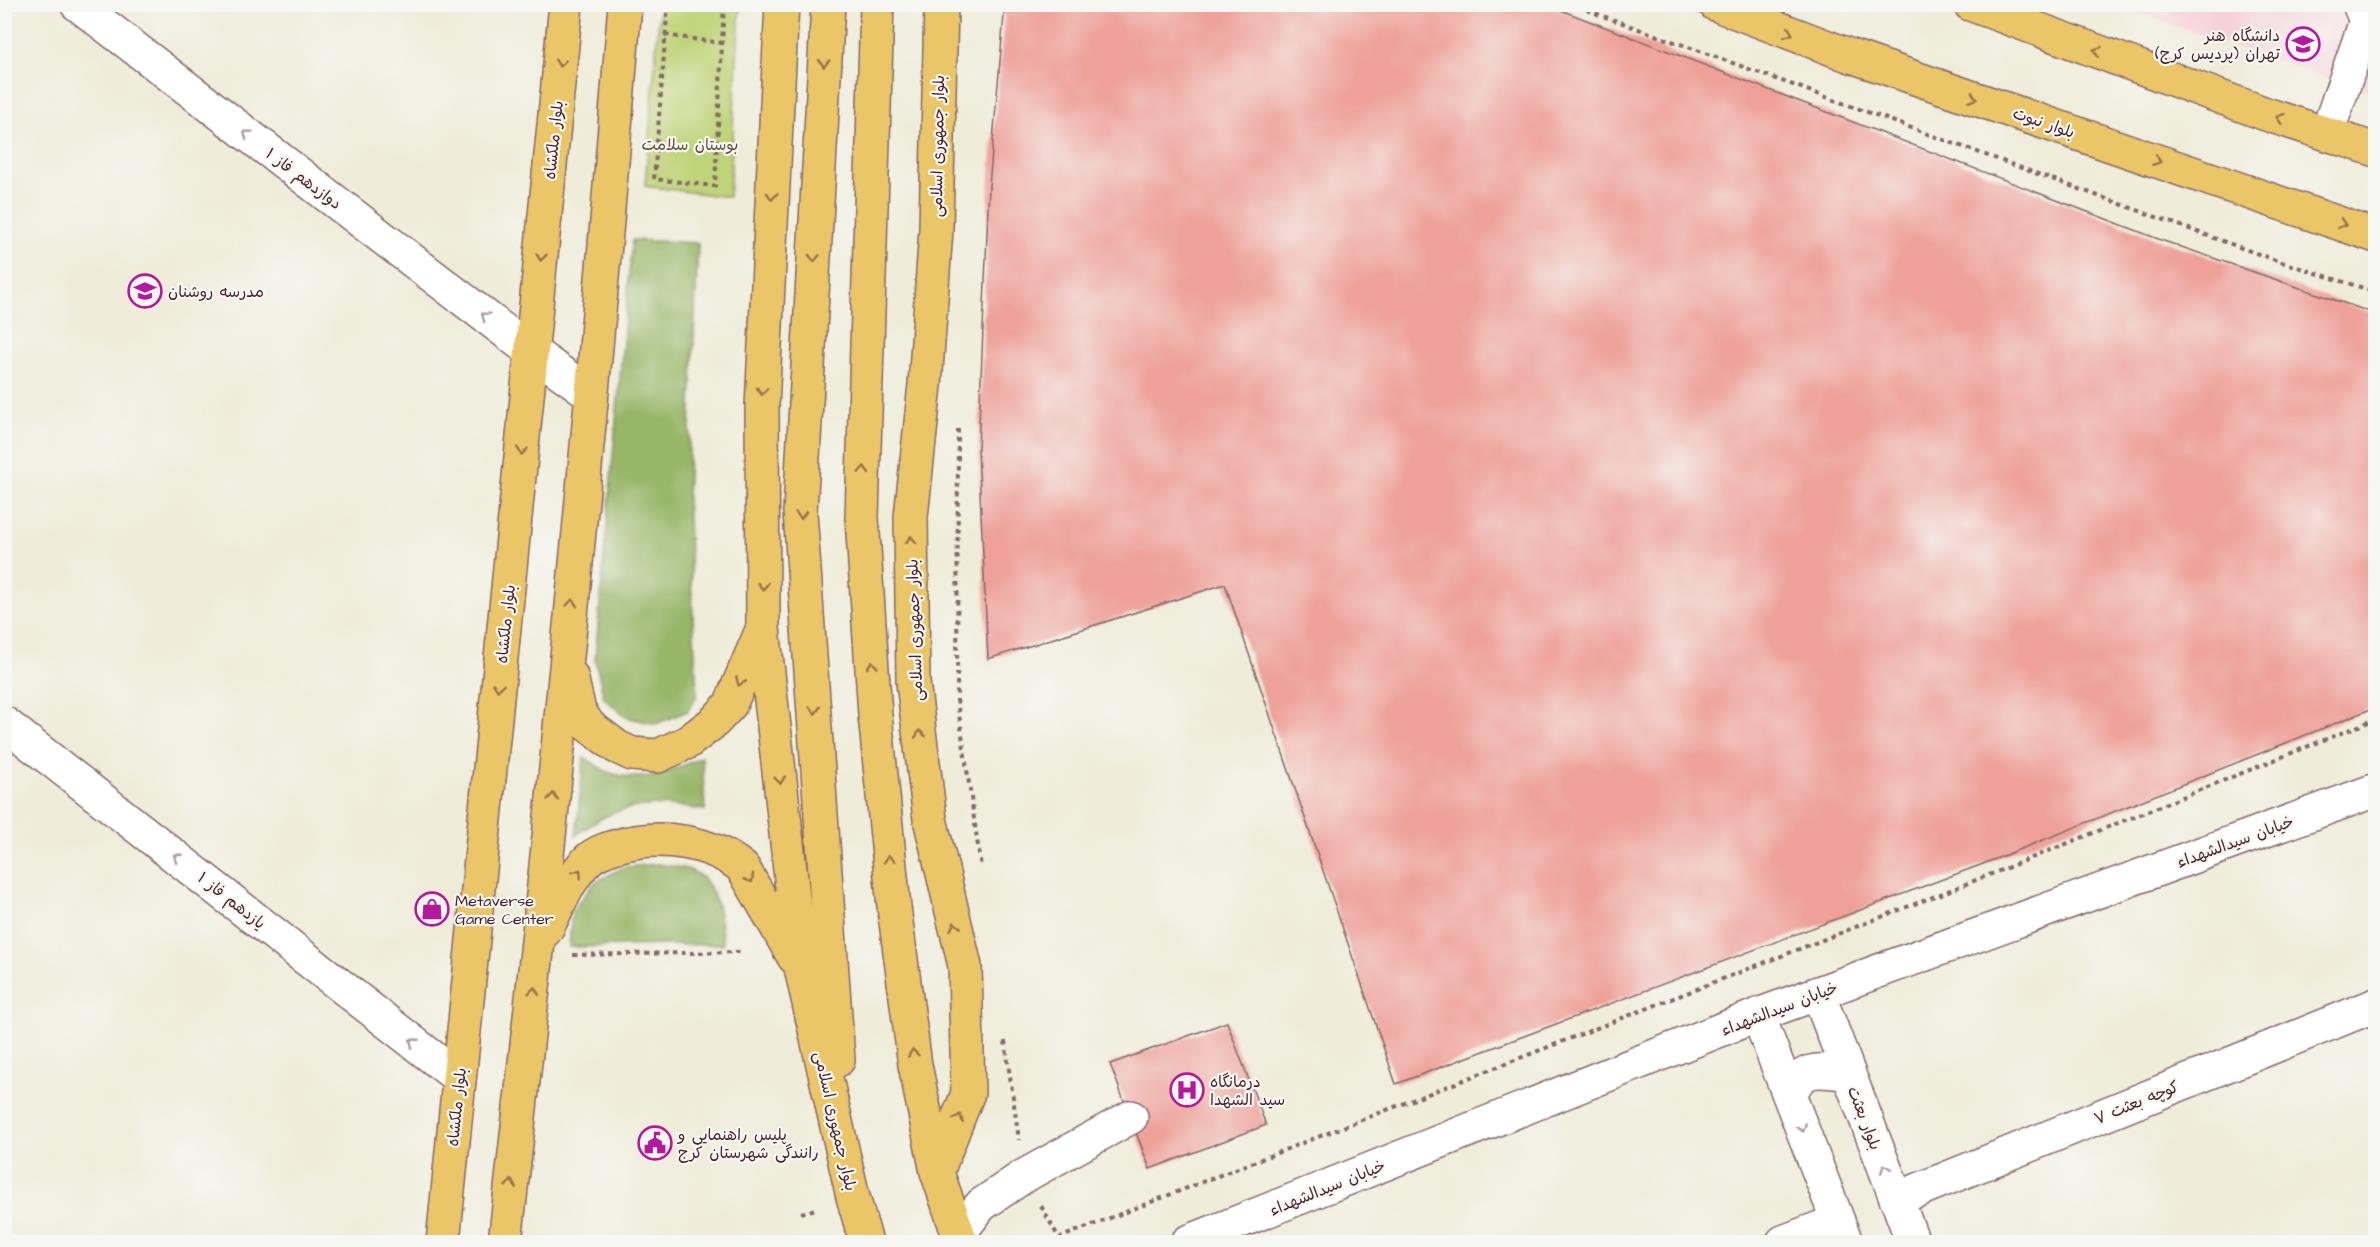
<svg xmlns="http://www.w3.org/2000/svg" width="2380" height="1247" font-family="'Architects Daughter','Playpen Sans Arabic',sans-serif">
	<rect width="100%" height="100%" fill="#f6f6f2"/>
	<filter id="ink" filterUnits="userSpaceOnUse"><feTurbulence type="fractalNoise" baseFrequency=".0167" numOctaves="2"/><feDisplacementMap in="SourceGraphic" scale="12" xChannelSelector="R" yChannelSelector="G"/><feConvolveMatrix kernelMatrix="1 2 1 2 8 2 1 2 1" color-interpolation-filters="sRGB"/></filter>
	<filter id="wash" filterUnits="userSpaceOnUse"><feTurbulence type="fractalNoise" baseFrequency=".008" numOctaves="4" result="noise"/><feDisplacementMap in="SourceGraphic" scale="24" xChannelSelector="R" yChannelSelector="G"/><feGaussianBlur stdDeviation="1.35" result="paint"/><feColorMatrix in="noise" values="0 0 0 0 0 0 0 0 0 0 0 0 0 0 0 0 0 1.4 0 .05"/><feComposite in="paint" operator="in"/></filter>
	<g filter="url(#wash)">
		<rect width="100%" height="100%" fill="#efecd9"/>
		<path fill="#f6cfd9" d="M2115,5H2375V93L2345,84Z"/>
		<path fill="#bfd478" stroke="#847a52" stroke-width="1.5" d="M660,5H740L729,197L645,186Z"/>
		<path fill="#97b668" stroke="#706a4a" stroke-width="1.5" d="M632,240L698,243L687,498L697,695L688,711L656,724L626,717L604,698L595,660Z
			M584,757C592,762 600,769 608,772C642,785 672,771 702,757L705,810C672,805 635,801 604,817C594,822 585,829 576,835Z
			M657,864C667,866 681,866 690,870C718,882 720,918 723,944L569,947L572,911L595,882L624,867Z"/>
		<g id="blocks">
			<path fill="#eea099" d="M1005,4H1545L2161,240L2376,314V707L1983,864L1396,1084L1225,584L988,659L978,449L989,186Z
				M1227,1022L1266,1125L1150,1169L1110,1064Z"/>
		</g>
	</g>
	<g filter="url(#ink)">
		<use href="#blocks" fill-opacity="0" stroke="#846768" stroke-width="1.5"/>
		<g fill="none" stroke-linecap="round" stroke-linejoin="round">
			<defs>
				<path id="minor" d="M77,4L532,352L591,394
					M2327,133L2366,21L2359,4
					M4,723L459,1078
					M1818,993L1913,1242
					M1758,1015L1846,1242
					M1790,1096C1801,1064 1820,1070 1849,1074
					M1896,1199L2376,1005
					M958,1235L981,1205L1024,1176L1131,1117
					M1188,1242L1758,1015L2376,790
					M1783,1242L1838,1221"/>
				<path id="major" d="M782,4L762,406L763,628L801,968L853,1197L866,1242
					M828,4L800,512L838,1060
					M877,4L862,518L875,715L894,907L915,1065L937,1172L961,1242
					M1715,4L1851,56L2376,236
					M1970,4L2266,114L2376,150
					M571,676L579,711L589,726L617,747L632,754L658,756L688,742L714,722L730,705L762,630
					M546,930C558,907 569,877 589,859C597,852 607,849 617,846C659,834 709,840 743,868L794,957
					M937,1172L968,1093L965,966L930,819L913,682L911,517L925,385L936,229L941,4
					M443,1242L566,4
					M505,1242C552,831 592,418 625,4"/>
			</defs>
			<use href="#minor" stroke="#846768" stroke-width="36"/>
			<use href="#major" stroke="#846768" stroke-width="36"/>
			<path stroke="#846768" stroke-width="4" stroke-dasharray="4.5 4.5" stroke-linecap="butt" d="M668,4L654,179L715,186L724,4
				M1570,4L2272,259L2376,292
				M665,35L721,43
				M958,429L957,700L981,867
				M573,955L740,952
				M1005,1041L1019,1140
				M1041,1206L1059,1238L1994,873L2376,719
				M801,1213L816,1209"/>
			<use href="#minor" stroke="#fff" stroke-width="33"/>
			<use href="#major" stroke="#ebc669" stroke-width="33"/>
		</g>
		<defs><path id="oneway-chevron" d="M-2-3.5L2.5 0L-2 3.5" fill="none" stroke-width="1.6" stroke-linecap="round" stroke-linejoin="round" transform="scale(1.5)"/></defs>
		<g stroke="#9a724a">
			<use href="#oneway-chevron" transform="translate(1789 33) rotate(21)"/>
			<use href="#oneway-chevron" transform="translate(2097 51) rotate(-160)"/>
			<use href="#oneway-chevron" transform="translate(560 63) rotate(96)"/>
			<use href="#oneway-chevron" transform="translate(824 63) rotate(93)"/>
			<use href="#oneway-chevron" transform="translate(1973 98) rotate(19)"/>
			<use href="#oneway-chevron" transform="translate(2280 118) rotate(-163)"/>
			<use href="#oneway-chevron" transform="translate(2157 161) rotate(19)"/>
			<use href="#oneway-chevron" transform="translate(772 196) rotate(93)"/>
			<use href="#oneway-chevron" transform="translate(2342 224) rotate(19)"/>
			<use href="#oneway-chevron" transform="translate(541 257) rotate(96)"/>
			<use href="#oneway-chevron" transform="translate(814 258) rotate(93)"/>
			<use href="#oneway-chevron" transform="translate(762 391) rotate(93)"/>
			<use href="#oneway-chevron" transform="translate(522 451) rotate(96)"/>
			<use href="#oneway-chevron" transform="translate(864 470) rotate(-88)"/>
			<use href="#oneway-chevron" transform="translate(801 515) rotate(88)"/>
			<use href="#oneway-chevron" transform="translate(911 540) rotate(-91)"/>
			<use href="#oneway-chevron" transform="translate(763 586) rotate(90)"/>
			<use href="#oneway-chevron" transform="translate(572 603) rotate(-85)"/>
			<use href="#oneway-chevron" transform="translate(872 665) rotate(-94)"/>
			<use href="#oneway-chevron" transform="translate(740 682) rotate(113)"/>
			<use href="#oneway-chevron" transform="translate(498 687) rotate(96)"/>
			<use href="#oneway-chevron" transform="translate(815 710) rotate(87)"/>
			<use href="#oneway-chevron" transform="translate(920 734) rotate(-97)"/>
			<use href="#oneway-chevron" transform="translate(780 780) rotate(84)"/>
			<use href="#oneway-chevron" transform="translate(553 797) rotate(-85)"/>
			<use href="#oneway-chevron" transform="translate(889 859) rotate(-96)"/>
			<use href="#oneway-chevron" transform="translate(578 873) rotate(-56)"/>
			<use href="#oneway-chevron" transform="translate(750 879) rotate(60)"/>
			<use href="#oneway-chevron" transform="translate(955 926) rotate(-103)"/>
			<use href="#oneway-chevron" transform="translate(534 991) rotate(-83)"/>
			<use href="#oneway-chevron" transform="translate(913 1053) rotate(-98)"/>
			<use href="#oneway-chevron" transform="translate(959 1118) rotate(-68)"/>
			<use href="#oneway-chevron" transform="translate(511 1184) rotate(-83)"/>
		</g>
		<g stroke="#ae9aa0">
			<use href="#oneway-chevron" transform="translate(247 134) rotate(-143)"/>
			<use href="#oneway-chevron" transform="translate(485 316) rotate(-143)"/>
			<use href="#oneway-chevron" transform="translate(177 857) rotate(-142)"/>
			<use href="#oneway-chevron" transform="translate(413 1042) rotate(-142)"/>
			<use href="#oneway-chevron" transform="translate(1802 1128) rotate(69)"/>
			<use href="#oneway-chevron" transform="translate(1885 1168) rotate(-111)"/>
		</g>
	</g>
	<defs>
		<symbol id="university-ring" viewBox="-11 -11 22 22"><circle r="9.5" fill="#f6f6f2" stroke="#b5179e" stroke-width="1.5"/><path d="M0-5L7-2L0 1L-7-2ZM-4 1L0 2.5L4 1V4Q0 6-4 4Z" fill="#b5179e"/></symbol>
		<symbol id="school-ring" viewBox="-11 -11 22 22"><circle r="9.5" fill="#f6f6f2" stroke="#b5179e" stroke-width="1.5"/><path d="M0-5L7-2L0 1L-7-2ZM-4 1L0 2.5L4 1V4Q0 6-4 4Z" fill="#b5179e"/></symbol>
		<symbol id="shop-ring" viewBox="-11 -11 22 22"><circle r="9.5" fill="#f6f6f2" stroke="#b5179e" stroke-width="1.5"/><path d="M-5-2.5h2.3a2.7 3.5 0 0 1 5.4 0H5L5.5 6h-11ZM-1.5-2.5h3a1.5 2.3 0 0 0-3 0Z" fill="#b5179e"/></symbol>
		<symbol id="hospital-ring" viewBox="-11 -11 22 22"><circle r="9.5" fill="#f6f6f2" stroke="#b5179e" stroke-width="1.5"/><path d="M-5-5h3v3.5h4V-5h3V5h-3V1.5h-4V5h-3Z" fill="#b5179e"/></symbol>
		<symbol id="civic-ring" viewBox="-11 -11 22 22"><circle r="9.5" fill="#f6f6f2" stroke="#b5179e" stroke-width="1.5"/><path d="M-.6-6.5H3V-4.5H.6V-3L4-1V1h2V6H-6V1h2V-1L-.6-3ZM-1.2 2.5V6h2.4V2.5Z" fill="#b5179e"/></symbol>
	</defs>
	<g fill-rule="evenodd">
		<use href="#university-ring" x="2284" y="25" width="38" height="38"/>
		<use href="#school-ring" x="126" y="272" width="38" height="38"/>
		<use href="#shop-ring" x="413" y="890" width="38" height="38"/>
		<use href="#hospital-ring" x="1168" y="1071" width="38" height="38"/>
		<use href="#civic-ring" x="636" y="1124" width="38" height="38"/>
	</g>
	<g text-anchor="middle" stroke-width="4.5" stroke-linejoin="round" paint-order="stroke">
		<g font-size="16" fill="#4a1f2b" stroke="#f6f6f2" text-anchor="start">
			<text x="2280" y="41" text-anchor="end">دانشگاه هنر<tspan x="2280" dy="18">تهران (پردیس کرج)</tspan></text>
			<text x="168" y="297">مدرسه روشنان</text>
			<text x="455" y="906">Metaverse<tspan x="455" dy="18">Game Center</tspan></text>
			<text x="1210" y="1087">درمانگاه<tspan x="1210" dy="18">سید الشهدا</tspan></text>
			<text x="678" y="1140">پلیس راهنمایی و<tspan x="678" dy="18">رانندگی شهرستان کرج</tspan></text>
		</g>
		<g font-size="16" fill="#4a1f2b" stroke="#f6f6f2">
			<text transform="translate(2044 122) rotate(19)" y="6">بلوار نبوت</text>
			<text transform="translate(553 140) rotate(-84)" y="6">بلوار ملکشاه</text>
			<text transform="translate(937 146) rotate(-89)" y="6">بلوار جمهوری اسلامی</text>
			<text transform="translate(304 178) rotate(37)" y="6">دوازدهم فاز ۱</text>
			<text transform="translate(505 624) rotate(-84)" y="6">بلوار ملکشاه</text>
			<text transform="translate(914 630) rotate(-92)" y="6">بلوار جمهوری اسلامی</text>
			<text transform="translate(2235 841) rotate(-20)" y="6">خیابان سیدالشهداء</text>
			<text transform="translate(232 900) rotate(38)" y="6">یازدهم فاز ۱</text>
			<text transform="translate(1779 1008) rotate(-21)" y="6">خیابان سیدالشهداء</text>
			<text transform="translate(2136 1102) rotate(-22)" y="6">کوچه بعثت ۷</text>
			<text transform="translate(456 1107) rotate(-84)" y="6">بلوار ملکشاه</text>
			<text transform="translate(1865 1118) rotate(69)" y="6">بلوار بعثت</text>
			<text transform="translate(836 1121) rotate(77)" y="6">بلوار جمهوری اسلامی</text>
			<text transform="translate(1327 1187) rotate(-22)" y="6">خیابان سیدالشهداء</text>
		</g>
		<g font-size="16" fill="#674c3e" stroke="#f6f6f2">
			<text x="690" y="150">بوستان سلامت</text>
		</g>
	</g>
	<rect width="2380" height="1247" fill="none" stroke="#f6f6f2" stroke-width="24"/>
</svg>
